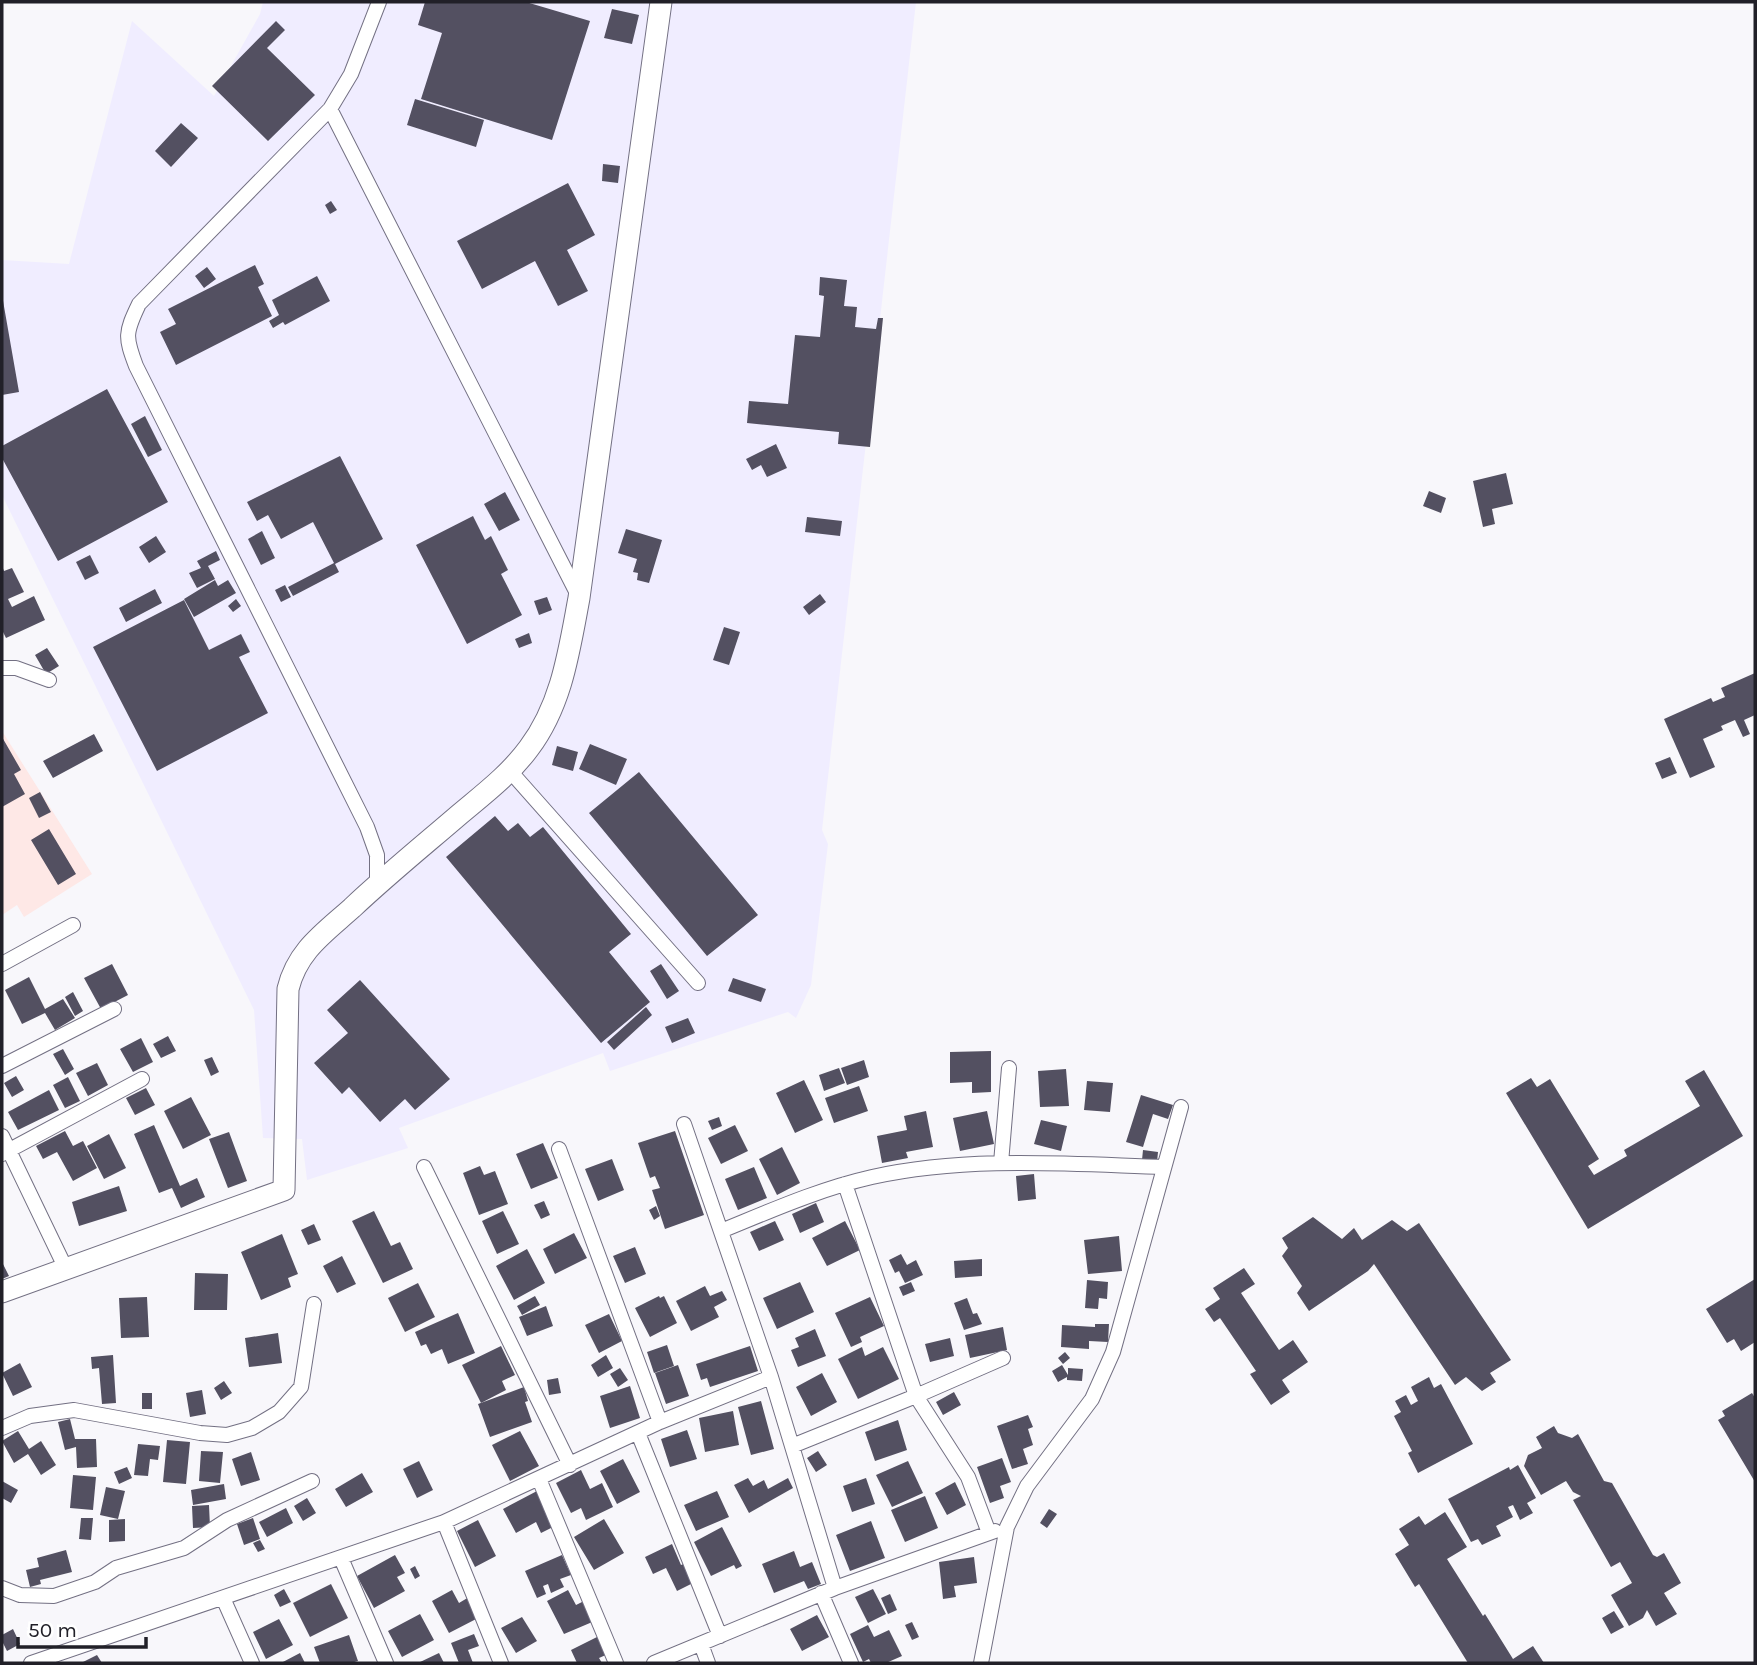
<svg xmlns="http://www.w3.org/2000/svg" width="1757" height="1665" font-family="Karla,sans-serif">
	<rect width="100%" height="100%" fill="#f8f7fb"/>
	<path fill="#f0edff" d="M263,2H916L822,830L828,844L811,985L796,1018L788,1012L610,1071L603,1053L399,1128L408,1148L307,1180L302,1139L263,1138L254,1010L2,495V260L69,264L132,21L214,96L260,14Z"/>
	<path fill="#fee8e6" d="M2,731L92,874L24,917L17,905L2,915Z"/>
	<path fill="#535061" d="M425,2H526L590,21L552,140L421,99L442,33L418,25Z
		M612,9L639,15L632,44L604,38Z
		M276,21L285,30L267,48L315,95L268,141L212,86Z
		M415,99L484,120L476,147L407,125Z
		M181,123L198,138L171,167L155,151Z
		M603,164L620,166L618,183L602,181Z
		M568,183L595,235L567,250L588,291L558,306L535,261L482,289L457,241Z
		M331,201L337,210L330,214L325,205Z
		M255,265L264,284L258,287L272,316L176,365L160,332L176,324L168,309Z
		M207,267L216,279L204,288L195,276Z
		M317,276L330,301L285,325L283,322L273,328L269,321L279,315L272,300Z
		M820,277L847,280L844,306L857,307L855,327L876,329L878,318H883L870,447L838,444L839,432L747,423L749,401L788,404L795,335L820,337L824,296L819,295Z
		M2,295L19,392L2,395Z
		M107,389L168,502L58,561L2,458V446Z
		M145,416L162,450L148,457L131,424Z
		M776,444L787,468L767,477L761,465L752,470L746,459Z
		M340,456L383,539L335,564L339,572L293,596L288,587L334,563L313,522L281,539L268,515L257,521L247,502Z
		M1506,473L1513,504L1492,509L1495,524L1483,527L1473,481Z
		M1429,491L1446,498L1441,513L1423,506Z
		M505,492L520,520L499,531L484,504Z
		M473,516L485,540L491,536L508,570L501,574L522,615L467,644L416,545Z
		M807,517L842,521L840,536L805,532Z
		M626,529L662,540L649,583L637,580L638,573L633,572L637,559L618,553Z
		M262,531L275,558L261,565L248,539Z
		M156,536L166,552L149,563L139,547Z
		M216,551L220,560L208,566L215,579L197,588L189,573L201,568L197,561Z
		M90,555L99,573L85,580L76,562Z
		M2,566L4,571L12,568L24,592L8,599L12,607L34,596L45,620L6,638L2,630Z
		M215,580L218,586L228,580L236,593L194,617L184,599Z
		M285,585L291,597L281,602L275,590Z
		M155,589L162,603L126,622L119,608Z
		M820,594L826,602L809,615L803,607Z
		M547,597L552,610L539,615L534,601Z
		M236,599L241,606L233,612L228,606Z
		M184,600L209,650L241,634L250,652L239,657L268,713L157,771L93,647Z
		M724,627L740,632L729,665L713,660Z
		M529,633L532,643L519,648L515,639Z
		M47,648L59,666L46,674L35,655Z
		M1755,673V715L1744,720L1750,734L1743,737L1735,720L1721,726L1723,730L1703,739L1715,767L1690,778L1664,719L1711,698L1713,702L1725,697L1721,688Z
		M94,734L103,751L53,778L43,761Z
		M2,737L21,770L14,774L25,794L2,807Z
		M590,744L627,759L616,785L579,769Z
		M557,746L578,752L573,771L552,765Z
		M1670,757L1677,773L1662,779L1655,763Z
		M639,772L758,915L707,956L589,813Z
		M40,792L51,812L39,818L29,798Z
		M495,816L508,831L518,823L530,837L543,827L631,934L609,952L650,1002L601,1043L446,857Z
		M49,829L76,874L58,885L31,840Z
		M112,964L128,995L101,1009L84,978Z
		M661,964L679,991L667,999L650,971Z
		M29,977L45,1009L63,999L75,1018L55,1030L45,1013L22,1024L5,990Z
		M733,978L766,989L761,1002L728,991Z
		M360,980L450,1079L415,1110L405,1099L380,1122L349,1087L342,1094L314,1063L348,1033L327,1010Z
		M73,992L83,1011L75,1016L65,997Z
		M646,1007L652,1015L614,1050L607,1042Z
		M688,1018L695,1033L672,1043L665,1027Z
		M168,1036L176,1051L161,1058L153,1044Z
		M141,1038L153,1062L133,1072L120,1049Z
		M63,1049L74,1069L65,1075L53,1054Z
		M991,1051V1092L972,1093V1082L950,1083V1052Z
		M212,1057L219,1072L211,1076L204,1060Z
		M864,1060L869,1077L847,1085L841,1068Z
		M97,1063L108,1085L88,1096L76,1073Z
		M839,1068L845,1083L824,1091L819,1075Z
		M1066,1069L1069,1106L1040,1107L1038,1071Z
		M1704,1070L1743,1136L1588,1229L1506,1093L1531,1078L1537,1087L1550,1079L1599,1159L1588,1166L1594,1175L1627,1156L1624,1150L1700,1106L1685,1081Z
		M16,1076L24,1090L12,1097L4,1083Z
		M68,1077L80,1101L65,1108L53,1085Z
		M804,1080L823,1120L795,1133L776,1093Z
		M1087,1081L1113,1083L1110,1112L1084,1110Z
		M859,1086L868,1111L834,1123L825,1098Z
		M146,1088L155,1105L135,1115L126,1098Z
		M49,1090L59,1110L18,1130L8,1112Z
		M1141,1095L1173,1105L1168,1119L1153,1114L1143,1147L1126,1142Z
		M191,1097L211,1135L183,1149L164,1111Z
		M926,1111L933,1147L906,1152L908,1158L882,1163L877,1136L907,1130L904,1116Z
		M987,1111L994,1144L960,1151L953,1118Z
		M719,1117L722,1126L712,1130L708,1121Z
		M1041,1120L1067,1126L1061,1151L1034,1144Z
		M154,1125L180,1186L197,1178L205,1197L181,1208L172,1188L159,1193L134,1134Z
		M735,1125L748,1151L721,1164L708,1138Z
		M65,1131L73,1146L83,1141L97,1168L73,1181L57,1152L43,1159L36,1146Z
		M675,1131L704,1215L665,1229L652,1190L660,1188L655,1176L650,1178L638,1143Z
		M229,1132L247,1181L228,1188L209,1139Z
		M109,1134L126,1168L104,1179L87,1146Z
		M543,1143L558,1178L531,1189L516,1154Z
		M782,1147L800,1183L777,1195L759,1159Z
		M1143,1150L1158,1152L1157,1162L1142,1160Z
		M612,1159L624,1190L598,1201L585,1169Z
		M480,1166L484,1175L495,1171L508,1204L479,1215L463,1173Z
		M754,1167L767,1198L738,1210L725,1179Z
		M1034,1174L1036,1199L1018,1201L1016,1176Z
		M119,1186L127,1211L79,1226L72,1202Z
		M544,1201L550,1215L541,1219L534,1205Z
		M816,1203L824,1222L800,1233L792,1214Z
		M656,1206L660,1216L654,1220L649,1210Z
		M374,1211L391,1246L400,1242L413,1269L383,1283L352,1221Z
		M503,1211L519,1244L497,1254L482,1221Z
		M1313,1217L1342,1239L1354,1228L1362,1240L1392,1220L1407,1231L1419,1223L1511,1360L1490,1373L1496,1382L1482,1391L1466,1377L1455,1385L1374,1264L1368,1271L1309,1311L1297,1293L1302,1286L1282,1256L1288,1248L1282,1238Z
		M775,1221L784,1240L759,1251L750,1232Z
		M845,1221L860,1250L827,1266L812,1238Z
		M314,1224L321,1240L308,1245L301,1230Z
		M574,1233L587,1258L555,1274L543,1249Z
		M282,1234L298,1274L288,1278L291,1287L261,1300L241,1252Z
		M1119,1236L1122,1271L1088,1274L1084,1240Z
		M635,1247L646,1274L625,1283L613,1256Z
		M527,1249L545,1283L514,1300L496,1266Z
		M901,1254L907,1265L916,1260L923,1275L905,1283L899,1271L895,1273L889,1260Z
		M342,1256L356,1284L337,1293L323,1266Z
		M982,1259V1276L955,1278L954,1261Z
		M2,1262L9,1276L2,1279Z
		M1244,1268L1255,1284L1241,1293L1279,1350L1293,1340L1308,1362L1282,1380L1290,1392L1271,1405L1250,1374L1256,1371L1220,1318L1214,1322L1205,1309L1220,1299L1213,1288Z
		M195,1273L228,1274L227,1310H194Z
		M1755,1279V1342L1741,1351L1734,1339L1727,1343L1706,1309Z
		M1087,1280L1108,1282L1107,1299L1099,1298L1098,1309L1085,1308Z
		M800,1282L814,1312L777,1329L763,1298Z
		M911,1282L915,1291L903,1296L899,1287Z
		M418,1283L435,1317L405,1332L388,1298Z
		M705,1286L710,1296L722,1291L727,1300L714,1307L719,1317L691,1331L676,1301Z
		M535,1296L540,1305L522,1315L517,1306Z
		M659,1296L660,1298L664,1296L677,1323L650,1337L635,1308Z
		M147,1297L149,1337L121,1338L119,1298Z
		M870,1297L884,1326L860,1337L862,1342L851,1347L835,1313Z
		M967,1298L973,1314L977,1313L982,1324L964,1330L954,1303Z
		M546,1306L553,1326L527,1336L519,1317Z
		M458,1313L475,1353L448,1364L442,1349L431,1354L426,1344L421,1346L415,1332Z
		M609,1314L622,1341L599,1353L585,1325Z
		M1095,1324H1109L1108,1342L1089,1341V1349L1061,1347L1062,1325L1095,1327Z
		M1003,1327L1007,1350L970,1358L965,1335Z
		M815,1329L826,1356L798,1367L791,1350L799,1347L795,1338Z
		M278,1333L282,1363L249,1367L245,1338Z
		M950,1338L954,1356L930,1362L925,1344Z
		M667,1345L674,1366L654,1373L647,1352Z
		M501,1346L515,1375L502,1381L506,1390L481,1403L462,1365Z
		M750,1346L758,1371L710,1387L707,1378L701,1380L696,1364Z
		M862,1347L865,1356L883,1347L899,1379L858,1399L838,1359Z
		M1065,1352L1070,1358L1063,1364L1058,1358Z
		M113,1355L116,1403L102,1404L99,1368L92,1369L91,1357Z
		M606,1355L613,1368L598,1377L591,1365Z
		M20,1363L32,1387L13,1396L2,1373Z
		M678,1365L689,1396L666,1404L655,1373Z
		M1062,1365L1068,1375V1368L1083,1369L1082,1381L1067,1380V1377L1058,1382L1052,1371Z
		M620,1368L628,1380L618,1387L610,1374Z
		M822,1373L837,1402L811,1416L796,1387Z
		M1429,1377L1434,1388L1441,1384L1473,1444L1418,1473L1408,1453L1412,1451L1394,1416L1401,1412L1395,1401L1406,1395L1411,1405L1418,1401L1411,1387Z
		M558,1378L561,1393L549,1395L547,1380Z
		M224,1381L232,1393L221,1400L214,1388Z
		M630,1386L640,1418L610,1428L600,1396Z
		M524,1387L528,1401L525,1402L532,1422L490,1437L478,1404Z
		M202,1390L206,1414L190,1417L186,1393Z
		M954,1392L961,1405L943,1415L936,1402Z
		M142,1393H152V1409H142Z
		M1752,1393L1755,1398V1482L1718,1420L1725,1416L1722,1411Z
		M761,1401L774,1449L751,1455L738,1407Z
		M733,1411L739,1445L705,1452L699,1418Z
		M1028,1415L1033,1427L1028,1429L1033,1445L1023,1449L1028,1464L1012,1469L997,1426Z
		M70,1419L75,1439H96L97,1467L77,1468L76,1447L65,1450L58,1422Z
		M898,1420L907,1450L875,1461L865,1432Z
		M1554,1426L1558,1433L1572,1438L1578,1434L1604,1481L1612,1483L1653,1555L1657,1557L1664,1553L1681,1583L1664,1593L1677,1614L1656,1626L1647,1610L1643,1618L1629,1626L1611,1595L1632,1583L1620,1562L1611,1567L1573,1500L1581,1496L1573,1492L1566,1481L1541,1495L1524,1466L1528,1455L1542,1448L1536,1437Z
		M687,1430L697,1459L670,1467L661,1439Z
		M18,1431L29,1449L41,1441L56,1465L41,1475L28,1454L14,1463L2,1441Z
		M520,1431L539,1466L510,1481L492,1445Z
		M167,1440L190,1442L186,1484L163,1482Z
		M138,1444L160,1446L158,1460L150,1459L148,1476L134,1475Z
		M201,1451L223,1452L220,1483L199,1481Z
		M818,1451L827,1465L816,1472L807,1458Z
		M251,1452L260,1480L241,1486L232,1459Z
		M1002,1458L1011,1482L1000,1486L1004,1498L990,1503L977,1467Z
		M623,1459L640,1492L617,1504L600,1471Z
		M419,1461L433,1490L417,1498L403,1469Z
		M908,1461L923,1493L892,1507L876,1475Z
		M1518,1465L1536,1498L1527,1503L1533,1513L1520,1520L1513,1505L1508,1507L1513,1517L1496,1526L1501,1536L1482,1545L1478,1539L1471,1542L1448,1499L1509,1467L1510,1470Z
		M127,1467L132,1478L119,1484L114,1472Z
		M581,1470L590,1489L602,1483L613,1507L586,1520L581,1508L571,1513L556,1483Z
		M362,1473L373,1492L346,1507L335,1489Z
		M73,1475L96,1477L93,1510L70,1508Z
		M748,1478L753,1486L764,1480L768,1489L788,1478L793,1488L749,1513L734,1485Z
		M866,1478L875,1504L852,1512L843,1486Z
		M2,1481L18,1490L11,1503L2,1498Z
		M955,1482L966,1505L947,1515L935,1493Z
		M224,1484L226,1499L193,1505L191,1490Z
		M106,1487L125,1491L118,1519L100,1515Z
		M537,1491L555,1526L541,1533L536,1522L516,1533L503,1509Z
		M717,1491L729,1517L696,1531L684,1505Z
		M925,1496L938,1528L905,1542L891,1510Z
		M307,1498L316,1513L303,1521L294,1506Z
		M209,1505L210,1527L193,1528L192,1506Z
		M286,1508L293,1523L267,1537L259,1522Z
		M1049,1509L1057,1514L1047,1528L1040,1523Z
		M1445,1512L1467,1547L1447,1559L1483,1616L1485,1614L1513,1659L1533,1646L1544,1663H1468L1419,1584L1415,1587L1395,1554L1409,1545L1399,1529L1419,1516L1425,1525Z
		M81,1518H93L91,1540L79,1539Z
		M253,1518L260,1539L244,1545L237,1524Z
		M125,1519V1541L109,1542V1520Z
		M604,1519L624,1553L594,1570L574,1537Z
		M478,1520L496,1556L475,1567L457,1531Z
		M871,1521L885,1558L850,1571L836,1535Z
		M722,1527L742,1566L736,1569L734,1565L711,1576L694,1542Z
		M260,1540L265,1549L258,1552L253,1543Z
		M672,1544L681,1565L688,1562L697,1581L677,1591L666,1568L653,1574L645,1557Z
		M66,1550L72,1572L40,1580L41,1584L30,1587L26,1570L39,1567L37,1558Z
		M794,1551L800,1567L812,1562L821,1584L808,1589L804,1581L774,1593L762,1564Z
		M395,1555L405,1573L397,1577L405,1591L374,1608L357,1576Z
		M562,1555L571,1575L560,1579L564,1587L551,1593L548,1584L543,1586L546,1594L537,1598L525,1571Z
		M974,1557L977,1583L954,1586L956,1597L943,1599L939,1562Z
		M415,1566L420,1576L415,1579L410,1569Z
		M331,1584L348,1618L310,1637L293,1603Z
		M284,1589L291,1602L280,1607L274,1595Z
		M873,1589L886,1614L868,1623L855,1597Z
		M452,1590L459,1603L469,1597L480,1617L449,1633L432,1601Z
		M568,1590L576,1605L586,1600L597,1620L564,1634L547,1601Z
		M890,1594L897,1610L888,1614L881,1598Z
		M1614,1611L1624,1627L1611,1634L1602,1618Z
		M420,1614L434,1640L402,1657L388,1631Z
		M817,1615L829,1637L802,1651L790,1629Z
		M522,1617L537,1641L516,1653L501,1628Z
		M279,1619L293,1645L266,1659L253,1632Z
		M912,1622L919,1637L912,1640L905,1625Z
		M868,1625L874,1637L889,1630L902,1656L886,1663H871L869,1659L863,1662L850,1634Z
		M13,1629L20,1644L7,1651L2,1641V1635Z
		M474,1634L479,1646L468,1650L473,1663H459L451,1643Z
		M349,1635L358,1661L351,1663H320L314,1647Z
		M599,1636L608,1654L599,1658L602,1663H577L571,1650Z
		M300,1653L305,1663H281Z
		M439,1653L444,1663H418Z
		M97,1655L102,1663H81Z"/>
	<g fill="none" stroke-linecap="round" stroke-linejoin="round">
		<defs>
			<path id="street" d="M330,109L579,597
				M2,668H16L49,680
				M510,771L698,983
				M377,884V855L367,827L136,366C125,337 125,333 139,304L330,109L351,74L379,2
				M2,964L73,925
				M2,1066L114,1009
				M684,1124L771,1377L835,1588
				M2,1136L66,1269
				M559,1149L660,1422
				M2,1154L142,1079
				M1001,1163L1009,1068
				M424,1167L570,1465
				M845,1184L916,1396L968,1477L989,1533
				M721,1231C770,1211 819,1189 872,1177C968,1156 1067,1164 1164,1167
				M2,1428L30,1416L74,1410L200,1433L227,1435L252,1428L279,1412L301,1387L314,1304
				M638,1433L720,1636
				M792,1446L916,1396L1003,1358
				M539,1479L616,1663
				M444,1522L501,1663
				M341,1558L386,1663
				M2,1588L20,1595L54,1596L95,1582L116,1568L184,1548L227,1520L312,1481
				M821,1593L851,1663
				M223,1598L252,1663
				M701,1644L708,1663
				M31,1663L444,1522L660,1422L771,1377
				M654,1663L835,1588L995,1531
				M981,1663L1007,1527L1027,1486L1092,1399L1113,1352L1181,1107"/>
			<path id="secondary" d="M2,1292L284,1190L288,989C297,951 324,933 352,908C387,875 424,845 460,814C485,793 510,774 529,748C562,704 569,651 579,598L661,2"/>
		</defs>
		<use href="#street" stroke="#737083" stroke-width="16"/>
		<use href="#secondary" stroke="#737083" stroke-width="23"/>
		<use href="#street" stroke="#fff" stroke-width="14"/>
		<use href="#secondary" stroke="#fff" stroke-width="21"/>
	</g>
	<rect width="1757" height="1665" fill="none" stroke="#212028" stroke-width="7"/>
	<path d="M18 1637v10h128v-10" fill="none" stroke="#212028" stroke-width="3.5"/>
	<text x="28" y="1637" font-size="21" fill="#212028" stroke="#ffffff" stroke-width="5" paint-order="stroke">50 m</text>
</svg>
